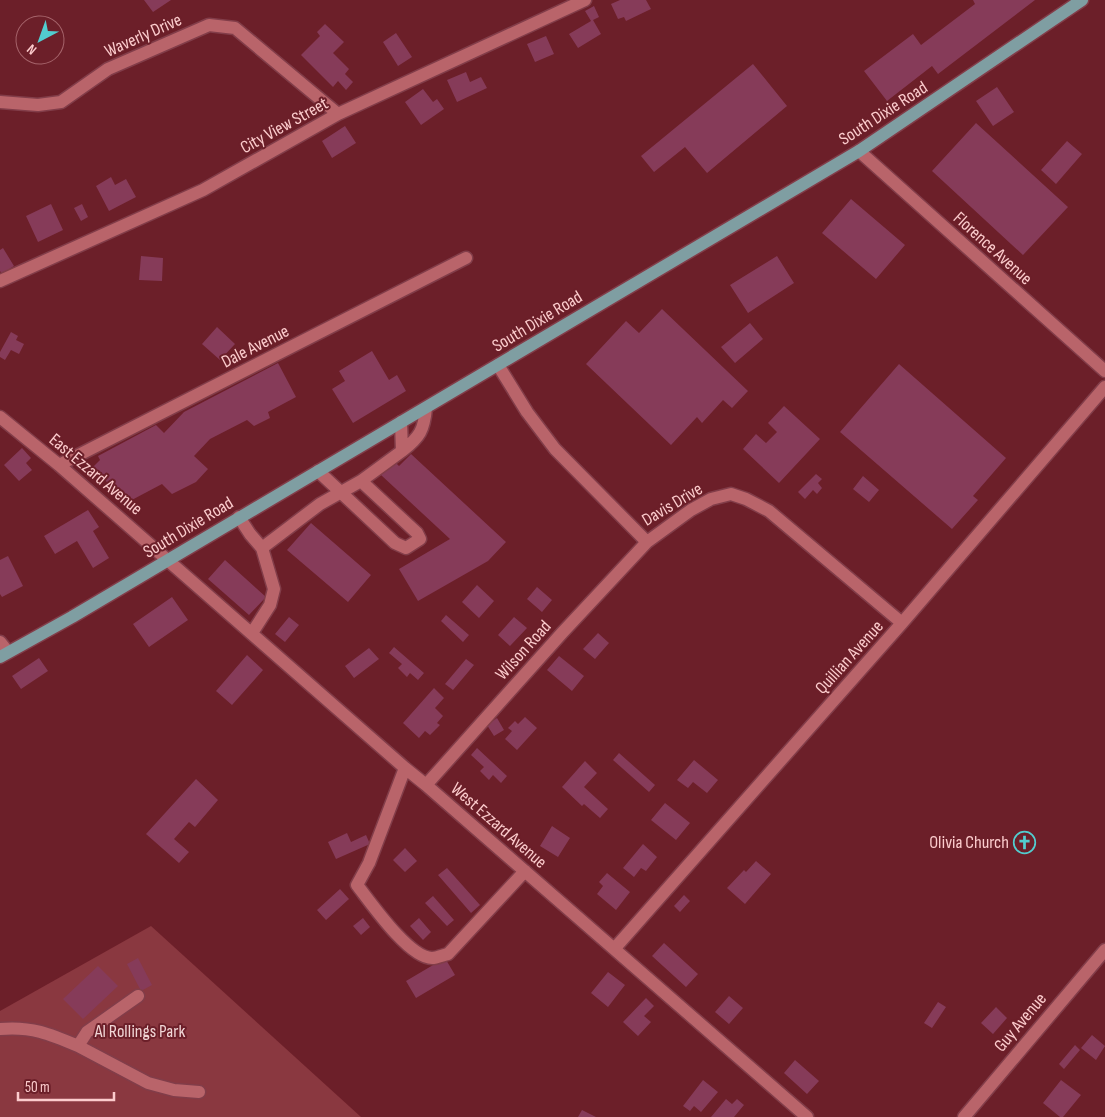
<svg xmlns="http://www.w3.org/2000/svg" width="1105" height="1117" font-family="'Sofia Sans Condensed',sans-serif">
	<rect width="100%" height="100%" fill="#6c1f29"/>
	<path fill="#8a3840" d="M151,926L361,1117H0V1011Z"/>
	<path fill="#863b59" d="M144,0H171L153,12Z
		M620,0H646L651,9L626,21L624,17L618,19L611,4Z
		M973,0H1035L938,74L932,66L887,101L864,71L913,34L921,45L975,4Z
		M594,6L599,17L593,20L601,34L578,48L569,34L591,21L585,11Z
		M325,24L344,42L333,53L349,69L345,74L353,82L346,90L338,81L333,87L301,55L320,36L317,32Z
		M396,33L412,57L398,66L383,42Z
		M546,36L554,54L535,62L527,44Z
		M753,64L787,106L707,173L685,147L654,172L641,156Z
		M466,72L470,82L481,77L487,88L457,102L447,80Z
		M997,87L1014,112L993,126L976,101Z
		M423,89L433,102L437,99L444,109L421,125L405,102Z
		M976,123L1068,207L1023,255L932,171Z
		M345,126L356,143L332,158L322,141Z
		M1067,141L1082,154L1056,184L1041,170Z
		M111,177L115,185L126,179L136,197L109,211L96,186Z
		M851,199L905,245L876,279L822,233Z
		M51,204L63,230L38,242L26,216Z
		M82,204L88,217L81,221L74,208Z
		M3,248L14,266L2,274L0,271V250Z
		M141,256L163,258L162,281L139,280Z
		M777,256L794,283L748,313L730,285Z
		M662,309L748,391L732,408L723,400L702,423L697,417L671,445L586,364L626,321L639,333Z
		M750,323L763,339L735,363L721,347Z
		M217,327L235,344L220,360L202,344Z
		M11,332L18,336L16,340L24,344L19,354L11,350L5,360L0,357V352Z
		M372,351L389,380L397,375L406,391L353,423L332,389L345,381L339,371Z
		M278,363L296,397L268,412L270,418L254,426L247,420L210,439L194,456L208,469L196,482L172,494L162,484L128,502L92,468L100,460L98,456L156,425L164,433L184,412Z
		M899,364L1006,458L973,496L978,500L952,529L840,432Z
		M784,406L820,439L779,483L743,449L756,434L766,443L777,432L768,423Z
		M22,448L31,458L26,463L32,470L19,481L4,465Z
		M411,454L506,542L488,561L418,601L399,569L450,539L381,475L387,469L396,463L399,466Z
		M816,474L822,479L818,483L822,488L817,494L813,490L805,499L798,492Z
		M863,476L879,490L869,502L853,489Z
		M88,510L99,527L93,531L109,558L93,568L77,541L55,554L44,536Z
		M311,523L371,575L348,602L287,550Z
		M8,556L23,586L2,597L0,594V560Z
		M225,560L266,597L249,615L208,579Z
		M477,585L494,601L479,618L462,602Z
		M537,587L552,600L542,612L527,599Z
		M172,597L188,620L149,647L133,624Z
		M446,615L469,635L463,642L441,621Z
		M289,617L299,625L285,642L275,634Z
		M514,617L527,628L510,646L498,635Z
		M598,633L609,643L595,659L583,649Z
		M394,647L424,673L418,680L410,673L407,677L398,668L402,664L389,653Z
		M369,648L379,659L354,678L345,666Z
		M247,655L263,670L232,705L216,691Z
		M559,656L584,676L572,691L547,670Z
		M39,658L48,671L21,689L12,676Z
		M466,659L474,665L453,690L445,684Z
		M434,688L444,698L435,708L443,716L437,723L440,725L430,735L425,731L419,738L403,723Z
		M525,717L537,728L517,750L505,739L512,731L508,728L515,721L518,724Z
		M497,718L504,730L494,736L487,725Z
		M477,748L507,776L501,783L493,775L489,780L480,771L484,767L471,755Z
		M619,753L655,785L649,792L613,760Z
		M694,760L718,780L707,793L693,782L688,788L677,780Z
		M585,761L597,773L584,787L608,809L600,818L584,804L582,806L562,787Z
		M196,779L218,800L195,827L189,822L174,839L189,852L179,863L146,834Z
		M665,803L690,823L676,840L651,820Z
		M552,826L570,838L558,857L540,846Z
		M347,833L351,842L366,835L370,844L336,859L328,842Z
		M643,844L657,857L646,871L641,868L634,877L623,868Z
		M405,848L417,861L405,872L393,860Z
		M756,861L771,874L745,904L727,888L744,870L746,872Z
		M447,868L480,905L471,913L438,875Z
		M607,873L630,892L616,910L597,894L603,886L599,882Z
		M340,889L349,899L326,920L317,910Z
		M684,895L690,901L680,912L674,906Z
		M433,896L454,920L447,926L425,903Z
		M363,918L370,927L361,935L353,926Z
		M419,918L431,932L423,940L410,926Z
		M664,943L698,974L686,987L652,956Z
		M138,958L152,985L141,991L127,964Z
		M445,958L455,975L416,998L406,981Z
		M98,966L118,986L83,1019L63,999Z
		M608,972L625,985L608,1007L591,993Z
		M729,996L743,1008L729,1024L715,1012Z
		M646,998L654,1006L644,1016L651,1022L638,1036L623,1022Z
		M938,1002L946,1007L932,1028L924,1023Z
		M996,1007L1007,1018L993,1034L981,1023Z
		M1092,1035L1105,1046L1096,1060L1081,1048Z
		M1075,1045L1080,1050L1064,1069L1059,1064Z
		M795,1060L819,1081L807,1094L784,1073Z
		M703,1080L718,1092L701,1112L694,1106L690,1111L683,1106Z
		M1061,1080L1081,1095L1063,1117H1060L1043,1103Z
		M726,1099L732,1104L737,1099L744,1105L734,1117H711Z
		M582,1110L596,1117H578Z"/>
	<g fill="none" stroke-linecap="round" stroke-linejoin="round">
		<defs>
			<path id="minor" d="M0,102L38,105L61,102L108,69L209,25L235,28L338,114
				M859,151L1105,371
				M0,281L203,190L338,114L585,0
				M498,365L527,412L555,449L647,542
				M0,417L59,465L405,768L426,785L807,1117
				M401,422L402,451C420,437 424,430 426,408
				M59,465L466,258
				M318,471L395,543L406,548L420,539L417,533L361,481
				M239,517L250,534L262,548
				M252,633L270,605L274,589L262,548L320,504L361,481L402,451
				M0,642L8,652
				M405,768L369,863L357,885C371,903 409,958 432,958C437,958 443,955 448,954L525,871
				M426,785L562,633L647,542L691,510L711,499L731,494L746,499L769,511L902,623
				M615,948L902,623L1105,387
				M0,1029C31,1026 50,1034 78,1046L87,1032L138,996
				M78,1046L148,1083L174,1090L199,1092
				M964,1117L1105,950"/>
			<path id="major" d="M0,657L72,617L859,151L1082,0"/>
		</defs>
		<use href="#minor" stroke="#823d49" stroke-width="15"/>
		<use href="#major" stroke="#823d49" stroke-width="15"/>
		<use href="#minor" stroke="#b9646a" stroke-width="12"/>
		<use href="#major" stroke="#7f9ea2" stroke-width="12"/>
	</g>
	<defs>
		<symbol id="church-ring" viewBox="-11 -11 22 22"><circle r="9.5" fill="#6c1f29" stroke="#52cdcf" stroke-width="1.5"/><path d="M-1.2-6h2.4v3.5h3.3v2.4h-3.3V6h-2.4V-.1h-3.3v-2.4h3.3Z" fill="#52cdcf"/></symbol>
	</defs>
	<g fill-rule="evenodd">
		<use href="#church-ring" x="1012" y="830" width="25" height="25"/>
	</g>
	<g text-anchor="middle" stroke-width="4" stroke-linejoin="round" paint-order="stroke">
		<g font-size="18" fill="#fccccd" stroke="#6c1f29">
			<text transform="translate(143 35) rotate(-24)" y="6">Waverly Drive</text>
			<text transform="translate(883 113) rotate(-33)" y="6">South Dixie Road</text>
			<text transform="translate(284 125) rotate(-29)" y="6">City View Street</text>
			<text transform="translate(993 248) rotate(42)" y="6">Florence Avenue</text>
			<text transform="translate(537 321) rotate(-31)" y="6">South Dixie Road</text>
			<text transform="translate(255 346) rotate(-27)" y="6">Dale Avenue</text>
			<text transform="translate(96 474) rotate(40)" y="6">East Ezzard Avenue</text>
			<text transform="translate(672 504) rotate(-31)" y="6">Davis Drive</text>
			<text transform="translate(188 527) rotate(-31)" y="6">South Dixie Road</text>
			<text transform="translate(523 650) rotate(-48)" y="6">Wilson Road</text>
			<text transform="translate(849 657) rotate(-48)" y="6">Quillian Avenue</text>
			<text transform="translate(499 825) rotate(41)" y="6">West Ezzard Avenue</text>
			<text transform="translate(1020 1022) rotate(-50)" y="6">Guy Avenue</text>
		</g>
		<g font-size="18" fill="#fccccd" stroke="#6c1f29" text-anchor="end">
			<text x="1009" y="848">Olivia Church</text>
		</g>
		<g font-size="18" fill="#f1d6d6" stroke="#6c1f29">
			<text x="140" y="1037">Al Rollings Park</text>
		</g>
	</g>
	<g transform="translate(40 40) rotate(221)"><circle r="24" fill="#6c1f29" stroke="#a6646b"/>
	<path d="M0-4L9 19L0 12L-9 19Z" fill="#52cdcf"/>
	<text y="-8" font-size="14" font-weight="bold" text-anchor="middle" fill="#fccccd">N</text>
	</g>
	<path d="M18 1092v8h96v-8" fill="none" stroke="#fccccd" stroke-width="2.5"/>
	<text x="25" y="1092" font-size="15" fill="#fccccd" stroke="#6c1f29" stroke-width="4" paint-order="stroke">50 m</text>
</svg>
